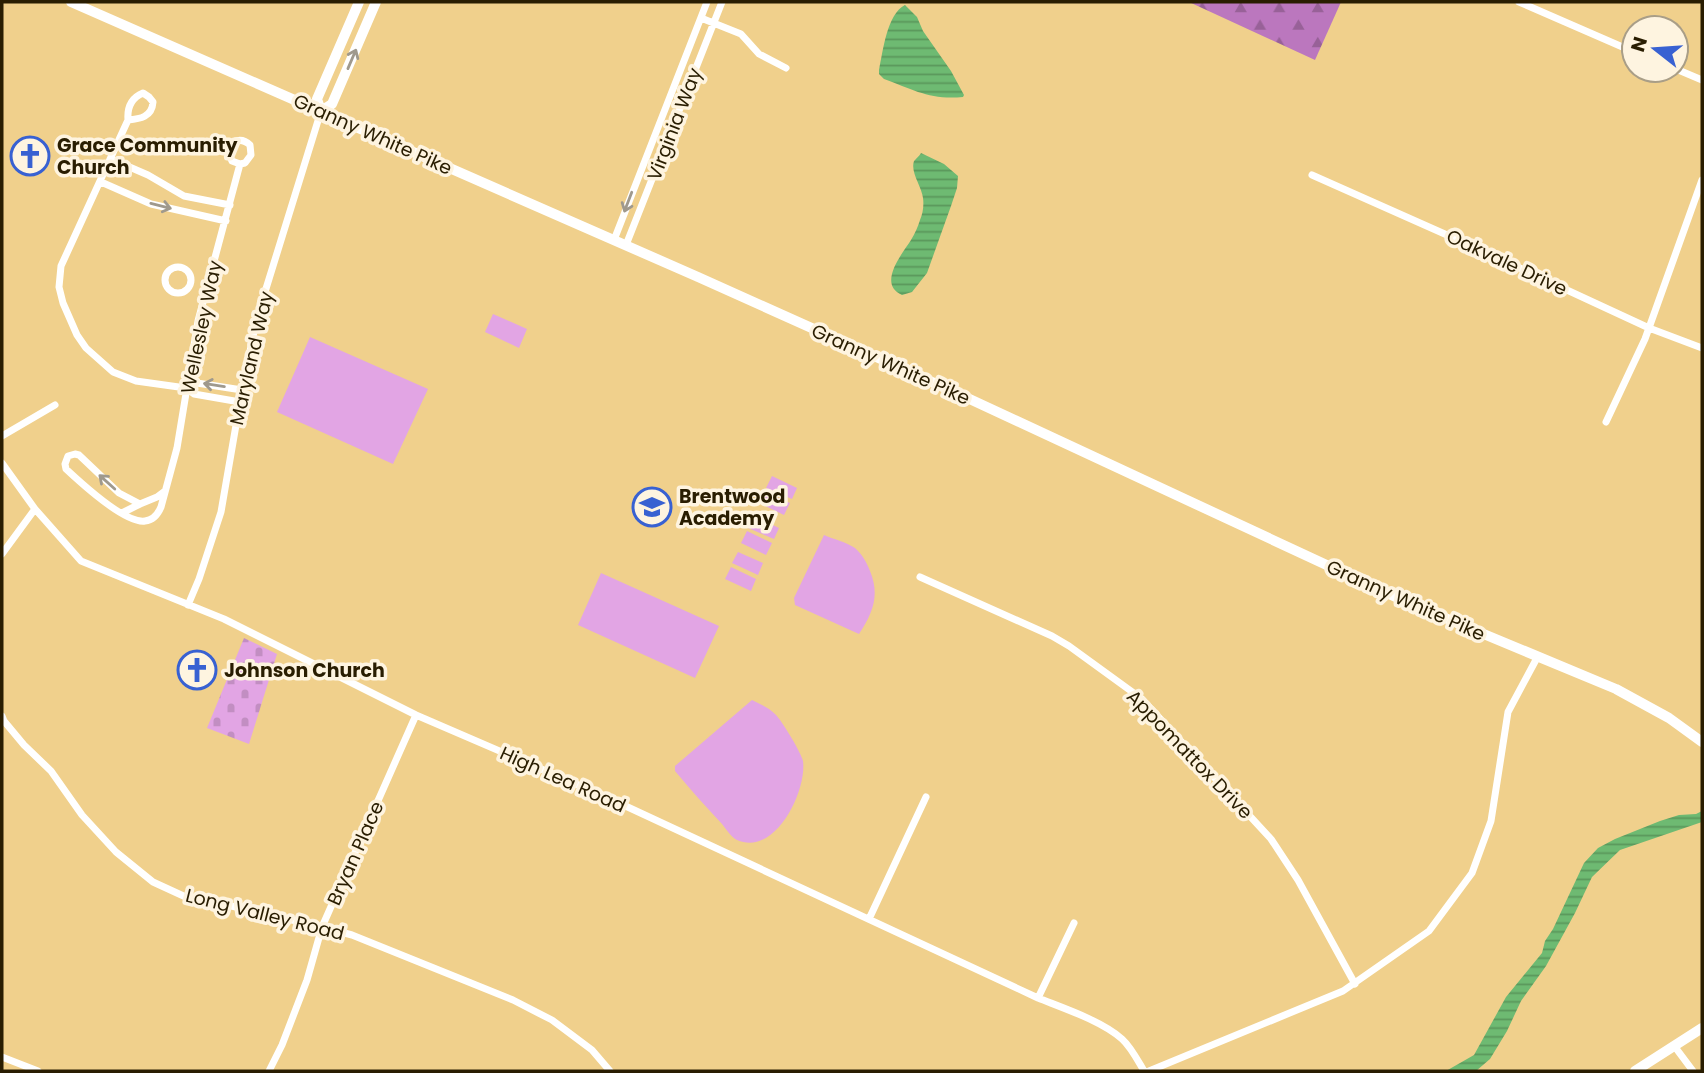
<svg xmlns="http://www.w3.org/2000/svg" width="1704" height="1073" font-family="Poppins,sans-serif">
	<defs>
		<pattern id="forest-firs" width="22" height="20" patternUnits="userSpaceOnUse" patternTransform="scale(1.75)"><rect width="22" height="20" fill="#bb77be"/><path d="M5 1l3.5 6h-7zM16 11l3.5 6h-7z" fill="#986198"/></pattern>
		<pattern id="cemetery-stones" width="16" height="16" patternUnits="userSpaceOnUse" patternTransform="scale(1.75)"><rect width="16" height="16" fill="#e2a5e4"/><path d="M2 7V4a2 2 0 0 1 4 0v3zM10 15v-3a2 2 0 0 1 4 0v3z" fill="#c28ec2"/></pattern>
		<pattern id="water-rules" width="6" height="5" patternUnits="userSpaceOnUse" patternTransform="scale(1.75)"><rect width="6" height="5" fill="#6eba72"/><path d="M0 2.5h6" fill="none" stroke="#5a975b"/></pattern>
	</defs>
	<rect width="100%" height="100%" fill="#f0d08c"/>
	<path fill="url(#forest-firs)" d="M1189,2H1341L1315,60Z"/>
	<path fill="url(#cemetery-stones)" d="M244,638L277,654L249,744L207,728Z"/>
	<path fill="#e2a5e4" d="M493,314L527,329L519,348L485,332Z
		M310,337L428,389L393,464L277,412Z
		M772,476L797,488L792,499L766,488Z
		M764,492L790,503L784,515L759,503Z
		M754,516L779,528L774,539L748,528Z
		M747,531L772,543L766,555L741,543Z
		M824,535C833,539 846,542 855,548C862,554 867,563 870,571C880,595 873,613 859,634L795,605L794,598Z
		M738,552L763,563L758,575L732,563Z
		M731,567L756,579L751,591L725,579Z
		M601,573L719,626L695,678L578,625Z
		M752,700C760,704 769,708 775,714C781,719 802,754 803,761C807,791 775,857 737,840C731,837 726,829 722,824C706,807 690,789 675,771V766Z"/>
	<path fill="url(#water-rules)" d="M905,5L917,17L923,31L951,71L964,95L963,97C930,100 914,90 884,79L879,74V70C883,51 887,14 905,5Z
		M921,153L944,164L958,176L957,188L951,206L927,273L912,292L902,295C877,284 902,254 911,240C915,233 918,227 920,220C923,213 924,205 923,198C922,187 910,172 914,161C915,160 921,154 921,153Z
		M1702,811V822L1620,850L1592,877L1575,913L1546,966L1521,1001L1507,1031L1490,1059L1476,1071H1446L1474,1055L1506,997L1542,953L1545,941L1553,929L1584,863L1598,848L1615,839L1660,821L1679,815L1696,814Z"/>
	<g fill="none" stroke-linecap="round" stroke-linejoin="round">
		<path stroke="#fff" stroke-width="7" d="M1519,2L1634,52
			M701,18L741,34L759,54L786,68
			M1676,69L1702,80
			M128,120C140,119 152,117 153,102L149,97L143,93C131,98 127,107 128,120L61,266L59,287L63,303L77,335L86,348L113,372L136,381L186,388L194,394L240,402
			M111,159L148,175L184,196L230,205
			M1312,175L1483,251L1649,328L1702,348
			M101,182L151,204L226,221
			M614,240L707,2
			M626,245L722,2
			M165 280a13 13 0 1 1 26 0a13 13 0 1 1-26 0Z
			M186,388L197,383L242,390
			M1606,422L1645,339L1702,180
			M2,436L55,405
			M2,463L35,509L81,561L224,619L416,715L604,796L1038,998C1063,1008 1102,1021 1122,1039C1131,1047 1138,1061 1144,1071
			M165,491L157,497L140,504L119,493L79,455L75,454L68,456L65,464L66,469C81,483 125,524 145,521C154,520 158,514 161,507L177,448L198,321L240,164L245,163L251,155L250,145C244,139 238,139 231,143L228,152L232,161L240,164
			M122,513L140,504
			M2,554L35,509
			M920,577L1052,636L1069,646L1142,699L1271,839L1298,880L1355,984
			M188,605L199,579L221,512L240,402L256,321L321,111
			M2,716L4,721L24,745L51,771L82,815L116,852L153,882L190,899L227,905L322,927L352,935L471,983L513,1000L552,1020L592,1050L610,1071
			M869,919L926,797
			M1038,998L1074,923
			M1675,1047L1693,1071
			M2,1057L38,1071
			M269,1071L282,1045L307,980L322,927L416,715
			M1149,1071L1343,991L1429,931L1472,873L1491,821L1508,712L1538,656"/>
		<path stroke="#fff" stroke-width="10" d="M71,2L698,277L961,395L1402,600L1616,689L1669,718L1702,742
			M321,111L332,104L376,2
			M321,111L317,99L359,2
			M1635,1071L1702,1028"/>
	</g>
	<defs><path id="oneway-shaft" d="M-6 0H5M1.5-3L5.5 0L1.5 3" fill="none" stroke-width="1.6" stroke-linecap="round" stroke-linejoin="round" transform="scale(1.75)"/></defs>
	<g stroke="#9f998d">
		<use href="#oneway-shaft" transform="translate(352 59) rotate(-67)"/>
		<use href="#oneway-shaft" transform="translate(628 202) rotate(111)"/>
		<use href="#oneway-shaft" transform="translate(161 206) rotate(14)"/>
		<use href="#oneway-shaft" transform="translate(214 385) rotate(-171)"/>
		<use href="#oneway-shaft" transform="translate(107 482) rotate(-138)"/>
	</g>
	<defs>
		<symbol id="church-ring" viewBox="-11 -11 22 22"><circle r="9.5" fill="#fef4e0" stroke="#3861d2" stroke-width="1.5"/><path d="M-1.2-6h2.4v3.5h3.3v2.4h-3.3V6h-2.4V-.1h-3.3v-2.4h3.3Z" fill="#3861d2"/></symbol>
		<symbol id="school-ring" viewBox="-11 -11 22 22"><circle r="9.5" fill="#fef4e0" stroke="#3861d2" stroke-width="1.5"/><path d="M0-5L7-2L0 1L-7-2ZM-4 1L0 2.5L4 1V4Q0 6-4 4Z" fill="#3861d2"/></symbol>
	</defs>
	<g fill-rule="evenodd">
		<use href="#church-ring" x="8" y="134" width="44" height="44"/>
		<use href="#school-ring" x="630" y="485" width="44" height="44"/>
		<use href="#church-ring" x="175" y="648" width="44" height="44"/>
	</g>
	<g text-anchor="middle" stroke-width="7" stroke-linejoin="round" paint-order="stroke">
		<g font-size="19" fill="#291d01" stroke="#fef4e0">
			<text transform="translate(674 124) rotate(-69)" y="7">Virginia Way</text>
			<text transform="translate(373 134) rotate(24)" y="7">Granny White Pike</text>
			<text transform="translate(1507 262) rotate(25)" y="7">Oakvale Drive</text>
			<text transform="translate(201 327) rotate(-78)" y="7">Wellesley Way</text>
			<text transform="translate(251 358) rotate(-77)" y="7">Maryland Way</text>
			<text transform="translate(891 364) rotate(24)" y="7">Granny White Pike</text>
			<text transform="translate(1406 600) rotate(24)" y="7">Granny White Pike</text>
			<text transform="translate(1190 754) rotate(46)" y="7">Appomattox Drive</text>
			<text transform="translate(563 779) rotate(24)" y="7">High Lea Road</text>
			<text transform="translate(355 853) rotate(-66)" y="7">Bryan Place</text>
			<text transform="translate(265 914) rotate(14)" y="7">Long Valley Road</text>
		</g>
		<g font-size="19" font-weight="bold" fill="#291d01" stroke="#fef4e0" text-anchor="start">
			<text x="57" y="152">Grace Community<tspan x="57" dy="22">Church</tspan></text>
			<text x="679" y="503">Brentwood<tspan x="679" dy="22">Academy</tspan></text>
			<text x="224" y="677">Johnson Church</text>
		</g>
	</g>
	<rect width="1704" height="1073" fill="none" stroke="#291d01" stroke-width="7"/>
	<g transform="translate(1655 49) rotate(287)"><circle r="33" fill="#fef4e0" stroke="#a99e87" stroke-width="2"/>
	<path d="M0-5L12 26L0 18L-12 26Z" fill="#3861d2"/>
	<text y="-10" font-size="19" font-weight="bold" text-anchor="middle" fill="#291d01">N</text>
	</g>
</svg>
